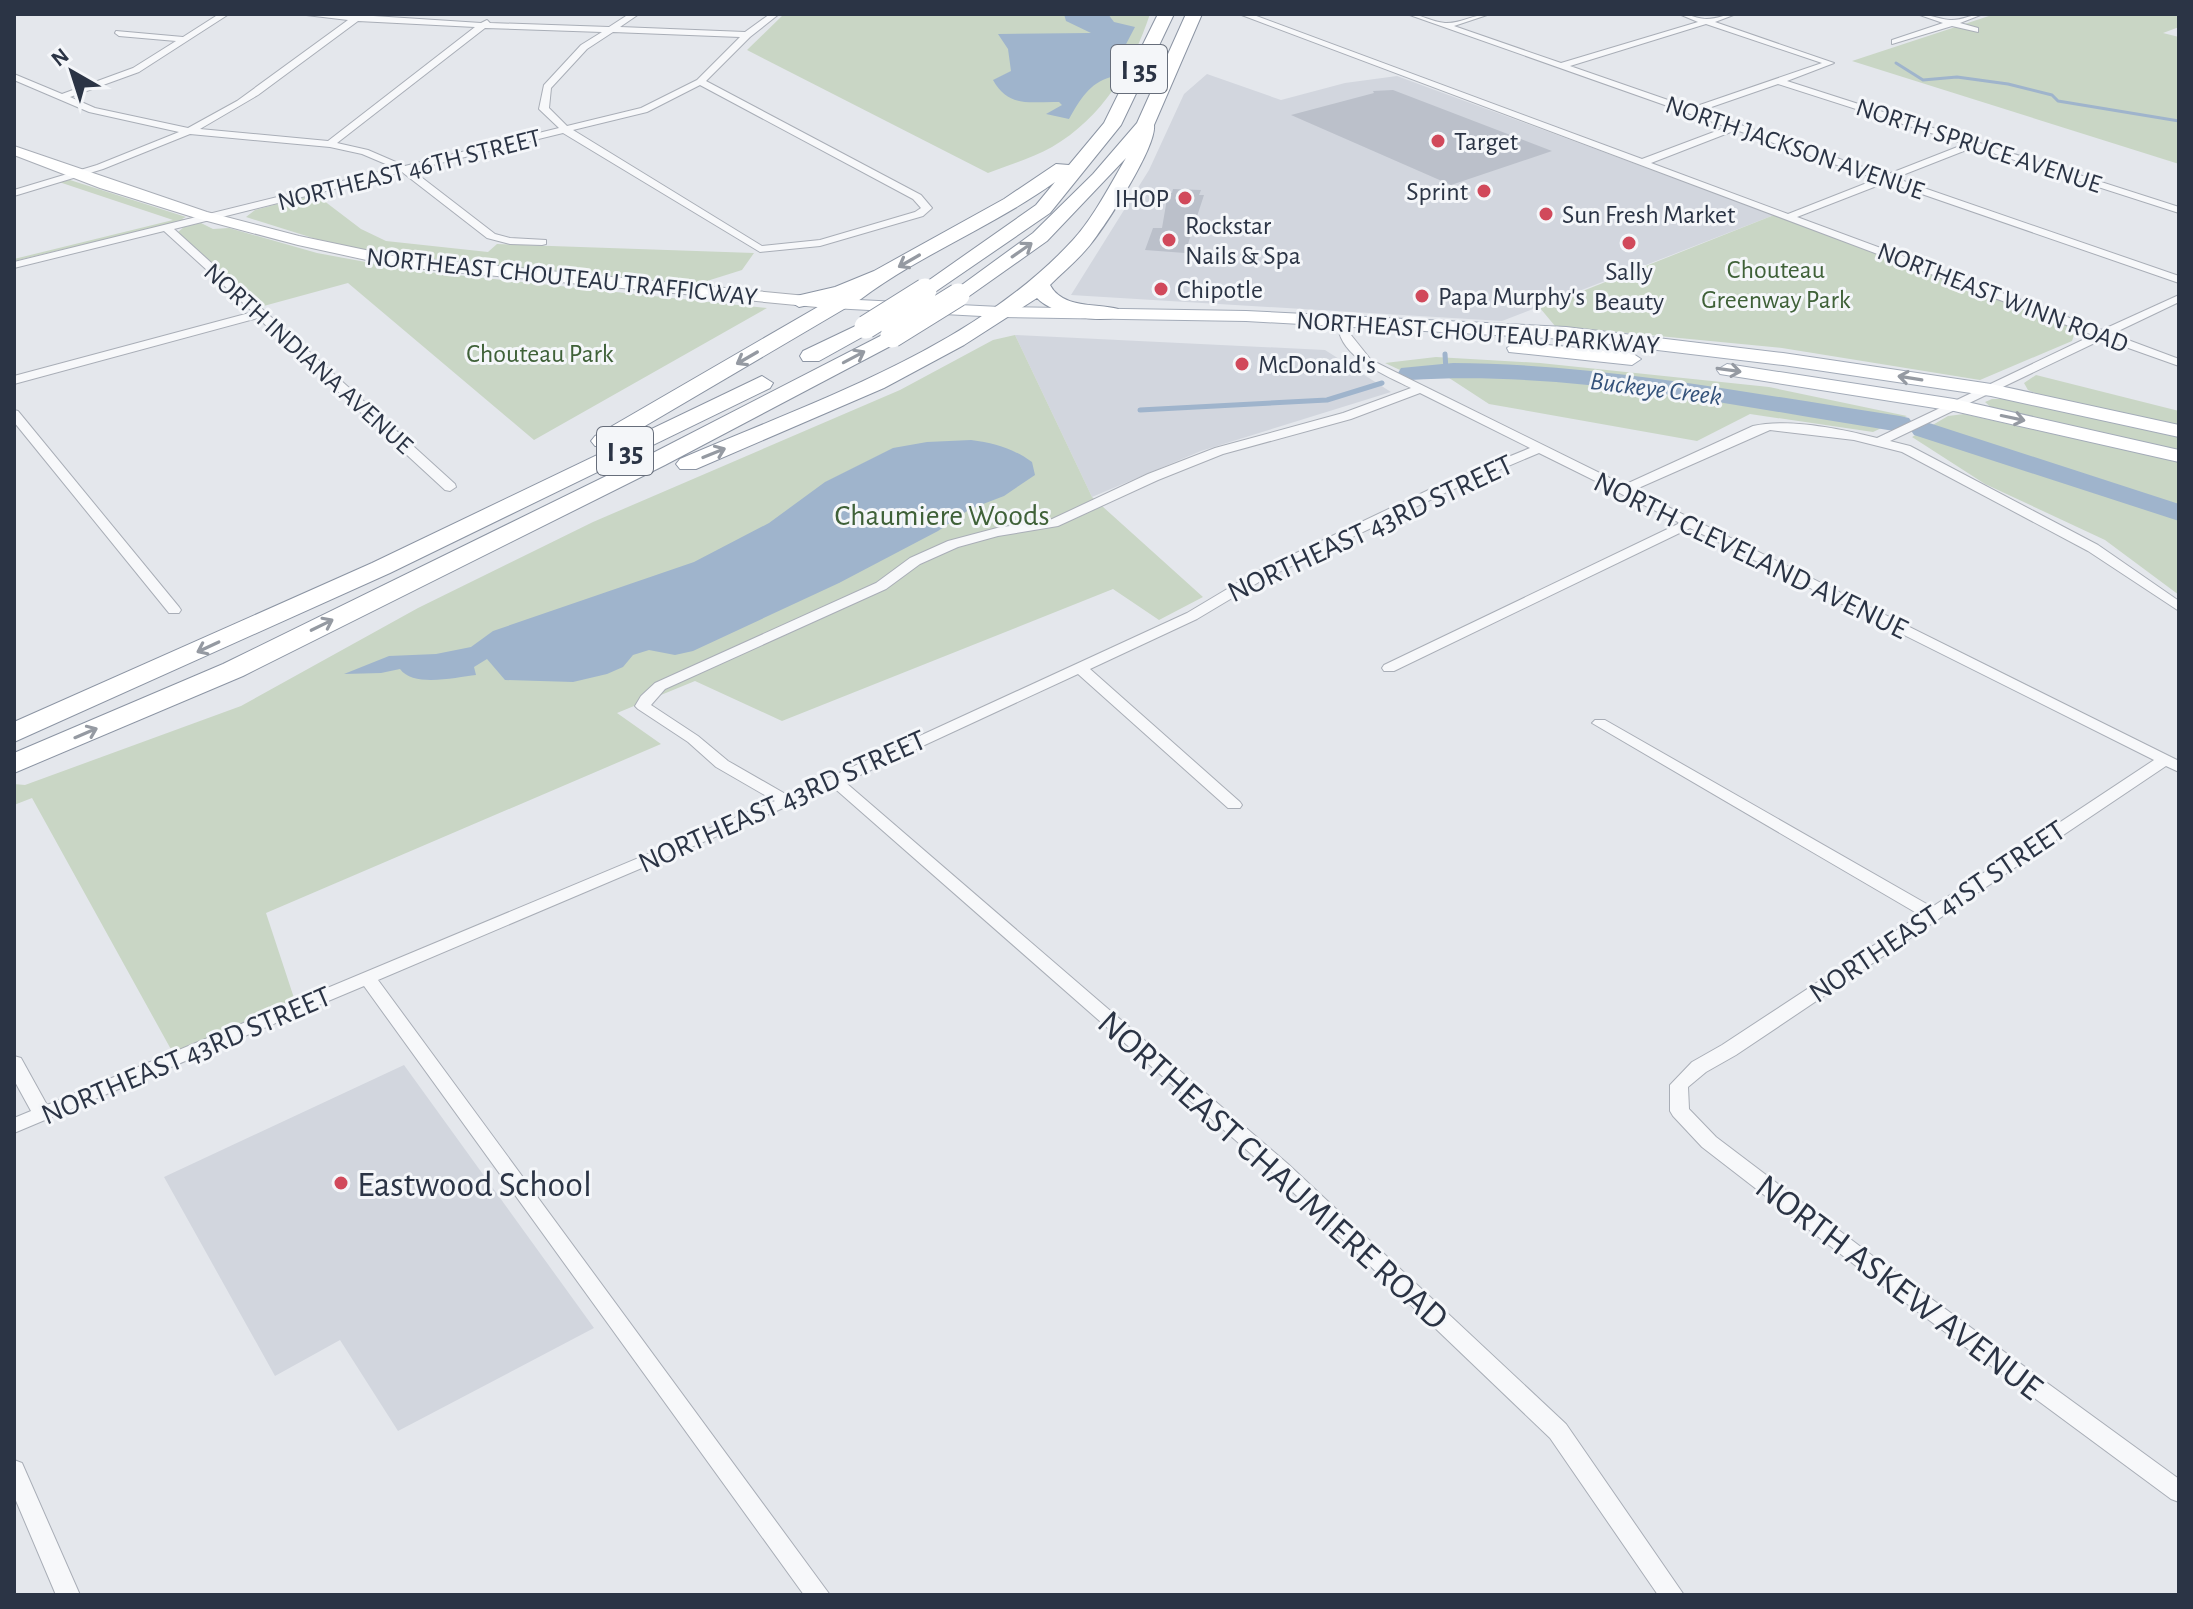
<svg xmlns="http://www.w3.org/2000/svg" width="2193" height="1609" font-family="'Alegreya Sans',sans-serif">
	<rect width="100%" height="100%" fill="#e4e7ec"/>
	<path fill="#d2d6de" d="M1207,74L1281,100L1345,83L1397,76L1774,215L1502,321L1071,295L1149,170L1184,94Z
		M1015,335L1325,350L1391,392L1201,451L1092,497Z
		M404,1065L594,1328L398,1431L340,1340L275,1376L164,1177Z"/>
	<path fill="#c9d6c5" d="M784,14H1150C1132,68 1102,118 1052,147C1032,158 1009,165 988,173L747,50Z
		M1995,14H2179V27L2163,33L2179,37V164L1852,61Z
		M70,180L186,217L182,219L186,220L14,261V259L173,220L59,182Z
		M315,194L361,229L386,241L488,252L497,244L754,253L742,270L691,286L382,254L316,239L246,217L255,210Z
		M1774,215L2076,329L2072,341L1980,380L1782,348L1555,326L1540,308Z
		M201,223L213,229L229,228L317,253L409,270L767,308L534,440L348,283L260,307L178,232L184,227Z
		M1015,335L1092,497L1203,597L1159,620L1113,589L782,721L695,681L617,713L661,744L266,913L295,1001L173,1053L32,798L14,805V784L25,785L241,706L418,608L593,522L900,390L993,340Z
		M1436,357L1540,363L1769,387L1907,416L1873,432L1750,414L1697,441L1489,404L1443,374L1415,377L1385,363Z
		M2036,375L2179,411V425L2040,395L2028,390L2024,383Z
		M1992,399H2016L2179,435V451L1993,409L1985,402Z
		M1964,414L2179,462V595L2105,540L1985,484L1912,437L1948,416Z"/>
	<path fill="#9fb4cc" d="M1064,14H1108L1114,22L1135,27L1124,48L1126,53L1111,77C1089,83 1080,100 1069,119L1046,114L1062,105L1059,102C1032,101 1009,109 993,80L1011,71L1008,49L998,34L1091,33L1066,21Z
		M971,440C995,443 1012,448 1032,462L1035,475L1004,496L970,509L938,531L839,583L693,651L675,655L649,650L633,655L623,667L607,674L573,682L505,680L487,659L474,667L476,675C456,677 414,688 400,669L381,673L344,674L389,656L436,654L471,647L493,631L694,562L769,523L825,482L893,448L927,442Z"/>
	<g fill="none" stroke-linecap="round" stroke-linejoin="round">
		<path stroke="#9fb4cc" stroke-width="3" d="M1896,63L1923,80L1957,77L2008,84L2052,95L2058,101L2179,121"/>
		<path stroke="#9fb4cc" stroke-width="5" d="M1445,354L1446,370
			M1140,410L1327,400L1382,383"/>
		<path fill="#9fb4cc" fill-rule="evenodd" d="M1453,363C1603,364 1752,394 1900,416L1909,418L1913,424L1909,430L1900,432C1739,407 1573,370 1410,380L1401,378L1398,373L1401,368Z
			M1923,421L2179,504V521L1914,435L1910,429L1914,423Z"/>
	</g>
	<path fill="#bbc0ca" d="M1393,90L1552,151L1451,185L1291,115L1374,93L1373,91Z
		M1173,189L1201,190L1199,195H1204L1185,253L1145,250L1153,228H1162L1168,193H1172Z"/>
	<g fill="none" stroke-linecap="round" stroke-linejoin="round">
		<defs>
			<path id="street" d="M219,14H229L139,72L70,97L95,108L188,128L237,101L348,20L298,14L358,15L481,23L487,20L490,23L609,27L629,14H639L620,27L745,32L770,14H779L750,37L706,81L921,195L932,208L923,216L820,246L760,252L563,133L412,170L495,234L510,238L546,240V244L542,245L510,244L487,238L402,172L174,229L455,484L456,487L450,491L445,490L258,318L14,384V376L253,312L164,231L14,268V262L395,168L362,154L330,147L190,134L103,169L14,196V190L97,165L179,132L89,112L14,80V74L62,94L133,68L176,41L119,36L115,33L116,31L183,37ZM358,21L475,27L328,141L200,129L258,95ZM485,28L602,32L581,45L544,85L539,109L559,128L405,166L368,150L337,143ZM613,32L740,37L697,80L641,108L567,126L549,108L551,88L587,49ZM700,85L913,199L921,208L915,212L820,240L762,246L573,130L647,112Z
				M1239,14H1251L1642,159L1727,127L1407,14C1421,14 1432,22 1445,23C1459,24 1475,14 1490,14L1454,26L1561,63L1698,22L1679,14C1689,14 1698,19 1707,19C1717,19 1726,14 1736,14L1715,22L1834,63L1787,81L2179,207V213L1974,147L1895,178L2179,276V283L1887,182L1797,217L2102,330L2179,295V302L2112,334L2179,359V366L2103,339L1890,441L1910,446L2098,545L2179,601V611L2088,551L1902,452L1854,440L1770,430L1634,490L2179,761V772L2166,766L1736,1055L1706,1072L1688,1087L1689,1109L1716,1137L1878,1260L2179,1479V1502L2171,1499L1864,1272L1702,1147L1673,1116L1670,1111V1085L1692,1062L1722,1045L1920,915L1592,723L1595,720H1605L1932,907L2154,760L1690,528L1394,671H1384L1382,668L1384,665L1680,523L1539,453L1447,492L1264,579L1197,619L1090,669L1240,802L1242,805L1240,808H1228L1078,674L845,782L1288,1164L1566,1424L1684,1595H1658L1550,1438L1274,1174L833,787L378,980L830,1595H804L364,986L14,1133V1118L31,1111L14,1080V1056L21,1058L47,1105L775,801L716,767L688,742L638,709L635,706L641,696L655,683L876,583L910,558L948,541L997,528L1050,520L1148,474L1215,448L1343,413L1411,388C1385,375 1332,354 1339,319H1347L1351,335L1371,360L1624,485L1753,426C1788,418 1842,429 1877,438L2093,335ZM1706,24L1822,63L1691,108L1570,66ZM1778,84L1965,144L1886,175L1700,111ZM1736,130L1877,179L1788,214L1651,163ZM1420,393L1530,448L1437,486L1254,573L1187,613L789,796L728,761L698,736L651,705L665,689L886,589L920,564L958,547L998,536L1058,526L1158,480L1223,454L1351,419Z
				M1917,14C1929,14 1939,19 1950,20C1961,21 1972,14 1983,14L1960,23L1978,28V32L1952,26L1892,44V40L1943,23Z
				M14,410L18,411L179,607L181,610L179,613H169L14,422Z
				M14,1460L22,1463L80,1595H56L14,1496Z"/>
			<path id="secondary" d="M14,146L207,212L299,236L394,256L838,299L846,304L838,309L394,266L298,245L196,218L100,188L14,155Z"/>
			<path id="primary" d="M838,299L1000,307L1246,311L1566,327L1783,353L1991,384L2179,425V437L1991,396L1783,365L1566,339L1246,321L1000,317L832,308L829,304Z
				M1516,342L1632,353L1641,359L1632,365L1509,352L1507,348Z
				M1727,364L1954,399L2179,450V462L1954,411L1720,374L1717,370Z"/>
			<path id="highway" d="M1158,14H1174L1121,125L1050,213L932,294L925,296L915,290L1036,205L1055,182C994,226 921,254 861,299L611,446H595L591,441L595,436L828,301L799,307L789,301L792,297L835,287L874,271L1004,199L1056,164L1069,165L1104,123Z
				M1186,14H1202L1154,125C1157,147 1105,226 1090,245C1078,260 1063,272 1050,285C1063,309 1095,303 1118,309L1121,313L1118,317C1095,323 1054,315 1037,298L964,345L884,388L696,469H680L676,464L680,459C812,402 973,349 1073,240C1094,217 1110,185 1126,158L1047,241L965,299H951L948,295L1033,233L1093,174L1137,123Z
				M866,321L877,327L873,331L819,361H803L800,356L803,351Z
				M892,330L900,331L903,336L900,341L665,465L243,676L14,773V753L223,664L649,455Z
				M762,376L773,383L770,388L390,573L14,742V722L372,563Z"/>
		</defs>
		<use href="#street" stroke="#a9aeb7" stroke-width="2"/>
		<use href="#secondary" stroke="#a9aeb7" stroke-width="2"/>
		<use href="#primary" stroke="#a3abb8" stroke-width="2"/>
		<use href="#highway" stroke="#8b94a3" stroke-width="2"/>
		<use href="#street" fill="#f7f8fa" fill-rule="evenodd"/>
		<use href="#secondary" fill="#fff" fill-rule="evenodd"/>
		<use href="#primary" fill="#fff" fill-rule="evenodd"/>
		<use href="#highway" fill="#fff" fill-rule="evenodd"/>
		<defs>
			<path id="highway-bridge" d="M866,327L925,290
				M892,336L958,295"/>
		</defs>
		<use href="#highway-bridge" stroke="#8b94a3" stroke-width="25" stroke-linecap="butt"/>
		<use href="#highway-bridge" stroke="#fff" stroke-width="23"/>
	</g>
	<defs><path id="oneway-shaft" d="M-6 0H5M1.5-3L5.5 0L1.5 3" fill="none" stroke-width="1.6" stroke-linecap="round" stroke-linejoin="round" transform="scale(2)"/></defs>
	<g stroke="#959aa2">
		<use href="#oneway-shaft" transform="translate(1022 250) rotate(-35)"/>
		<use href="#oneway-shaft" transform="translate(909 261) rotate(150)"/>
		<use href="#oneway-shaft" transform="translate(854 357) rotate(-28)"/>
		<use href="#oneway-shaft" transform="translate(747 358) rotate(150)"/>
		<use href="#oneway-shaft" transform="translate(1729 370) rotate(8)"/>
		<use href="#oneway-shaft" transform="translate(1910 378) rotate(-171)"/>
		<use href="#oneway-shaft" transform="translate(2013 418) rotate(12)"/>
		<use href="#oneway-shaft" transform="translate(714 453) rotate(-22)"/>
		<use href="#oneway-shaft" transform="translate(322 625) rotate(-26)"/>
		<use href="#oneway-shaft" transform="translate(208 647) rotate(155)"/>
		<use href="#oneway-shaft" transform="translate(86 733) rotate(-23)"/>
	</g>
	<g fill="#d1495b" stroke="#f4f6f9" stroke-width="3">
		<circle cx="1438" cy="141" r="8"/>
		<circle cx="1484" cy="191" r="8"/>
		<circle cx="1185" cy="198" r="8"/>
		<circle cx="1546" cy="214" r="8"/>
		<circle cx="1169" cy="240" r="8"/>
		<circle cx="1629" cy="243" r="8"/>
		<circle cx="1161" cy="289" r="8"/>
		<circle cx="1422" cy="296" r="8"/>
		<circle cx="1242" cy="364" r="8"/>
		<circle cx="341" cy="1183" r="8"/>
	</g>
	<g text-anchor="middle" stroke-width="6" stroke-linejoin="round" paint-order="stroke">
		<g font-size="26" fill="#2b3445" stroke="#f4f6f9" text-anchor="start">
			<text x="1454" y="150">Target</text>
			<text x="1468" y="200" text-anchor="end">Sprint</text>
			<text x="1169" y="207" text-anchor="end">IHOP</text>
			<text x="1562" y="223">Sun Fresh Market</text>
			<text x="1185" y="234">Rockstar<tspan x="1185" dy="30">Nails &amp; Spa</tspan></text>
			<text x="1629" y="280" text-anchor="middle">Sally<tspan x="1629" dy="30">Beauty</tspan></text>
			<text x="1177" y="298">Chipotle</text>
			<text x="1438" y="305">Papa Murphy's</text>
			<text x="1258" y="373">McDonald's</text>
		</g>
		<g font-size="26" fill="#2b3445" stroke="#f4f6f9">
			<text transform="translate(1979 145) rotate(18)" y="9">NORTH SPRUCE AVENUE</text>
			<text transform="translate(1795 147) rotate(19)" y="9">NORTH JACKSON AVENUE</text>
			<text transform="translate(409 169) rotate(-14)" y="9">NORTHEAST 46TH STREET</text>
			<text transform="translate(562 276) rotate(6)" y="9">NORTHEAST CHOUTEAU TRAFFICWAY</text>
			<text transform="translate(2003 297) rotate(21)" y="9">NORTHEAST WINN ROAD</text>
			<text transform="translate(1478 332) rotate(4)" y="9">NORTHEAST CHOUTEAU PARKWAY</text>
			<text transform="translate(309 358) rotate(42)" y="9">NORTH INDIANA AVENUE</text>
		</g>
		<g font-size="26" fill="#3f6138" stroke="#f4f6f9">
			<text x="1776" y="278">Chouteau<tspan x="1776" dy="30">Greenway Park</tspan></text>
			<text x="540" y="362">Chouteau Park</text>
		</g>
		<g font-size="26" font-style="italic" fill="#34527a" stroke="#f4f6f9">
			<text transform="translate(1656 388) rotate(7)" y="9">Buckeye Creek</text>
		</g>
		<g fill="#f4f6f9" stroke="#676e7b" stroke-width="2">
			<rect x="1111" y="45" width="56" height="48" rx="6"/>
			<rect x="597" y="427" width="56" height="48" rx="6"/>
		</g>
		<g font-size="28" font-weight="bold" fill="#2b3445">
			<text x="1139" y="79">I 35</text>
			<text x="625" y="461">I 35</text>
		</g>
		<g font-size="30" fill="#3f6138" stroke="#f4f6f9">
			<text x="942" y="525">Chaumiere Woods</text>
		</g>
		<g font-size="30" fill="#2b3445" stroke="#f4f6f9">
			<text transform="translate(1370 528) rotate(-25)" y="10">NORTHEAST 43RD STREET</text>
			<text transform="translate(1751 555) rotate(26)" y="10">NORTH CLEVELAND AVENUE</text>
			<text transform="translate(782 801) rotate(-24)" y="10">NORTHEAST 43RD STREET</text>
			<text transform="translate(1937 911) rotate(-34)" y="10">NORTHEAST 41ST STREET</text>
			<text transform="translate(186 1055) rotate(-23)" y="10">NORTHEAST 43RD STREET</text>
		</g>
		<g font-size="36" fill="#2b3445" stroke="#f4f6f9">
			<text transform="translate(1274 1169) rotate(42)" y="13">NORTHEAST CHAUMIERE ROAD</text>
			<text transform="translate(1900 1286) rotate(37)" y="13">NORTH ASKEW AVENUE</text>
		</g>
		<g font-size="36" fill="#2b3445" stroke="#f4f6f9" text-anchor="start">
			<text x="357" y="1196">Eastwood School</text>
		</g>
	</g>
	<rect width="2193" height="1609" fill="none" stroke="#2b3445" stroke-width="32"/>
	<g transform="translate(72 72) rotate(321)" stroke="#f4f6f9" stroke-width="6" paint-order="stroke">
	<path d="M0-6L14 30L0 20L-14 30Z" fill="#2b3445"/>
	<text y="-12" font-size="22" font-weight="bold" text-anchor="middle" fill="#2b3445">N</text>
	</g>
</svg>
